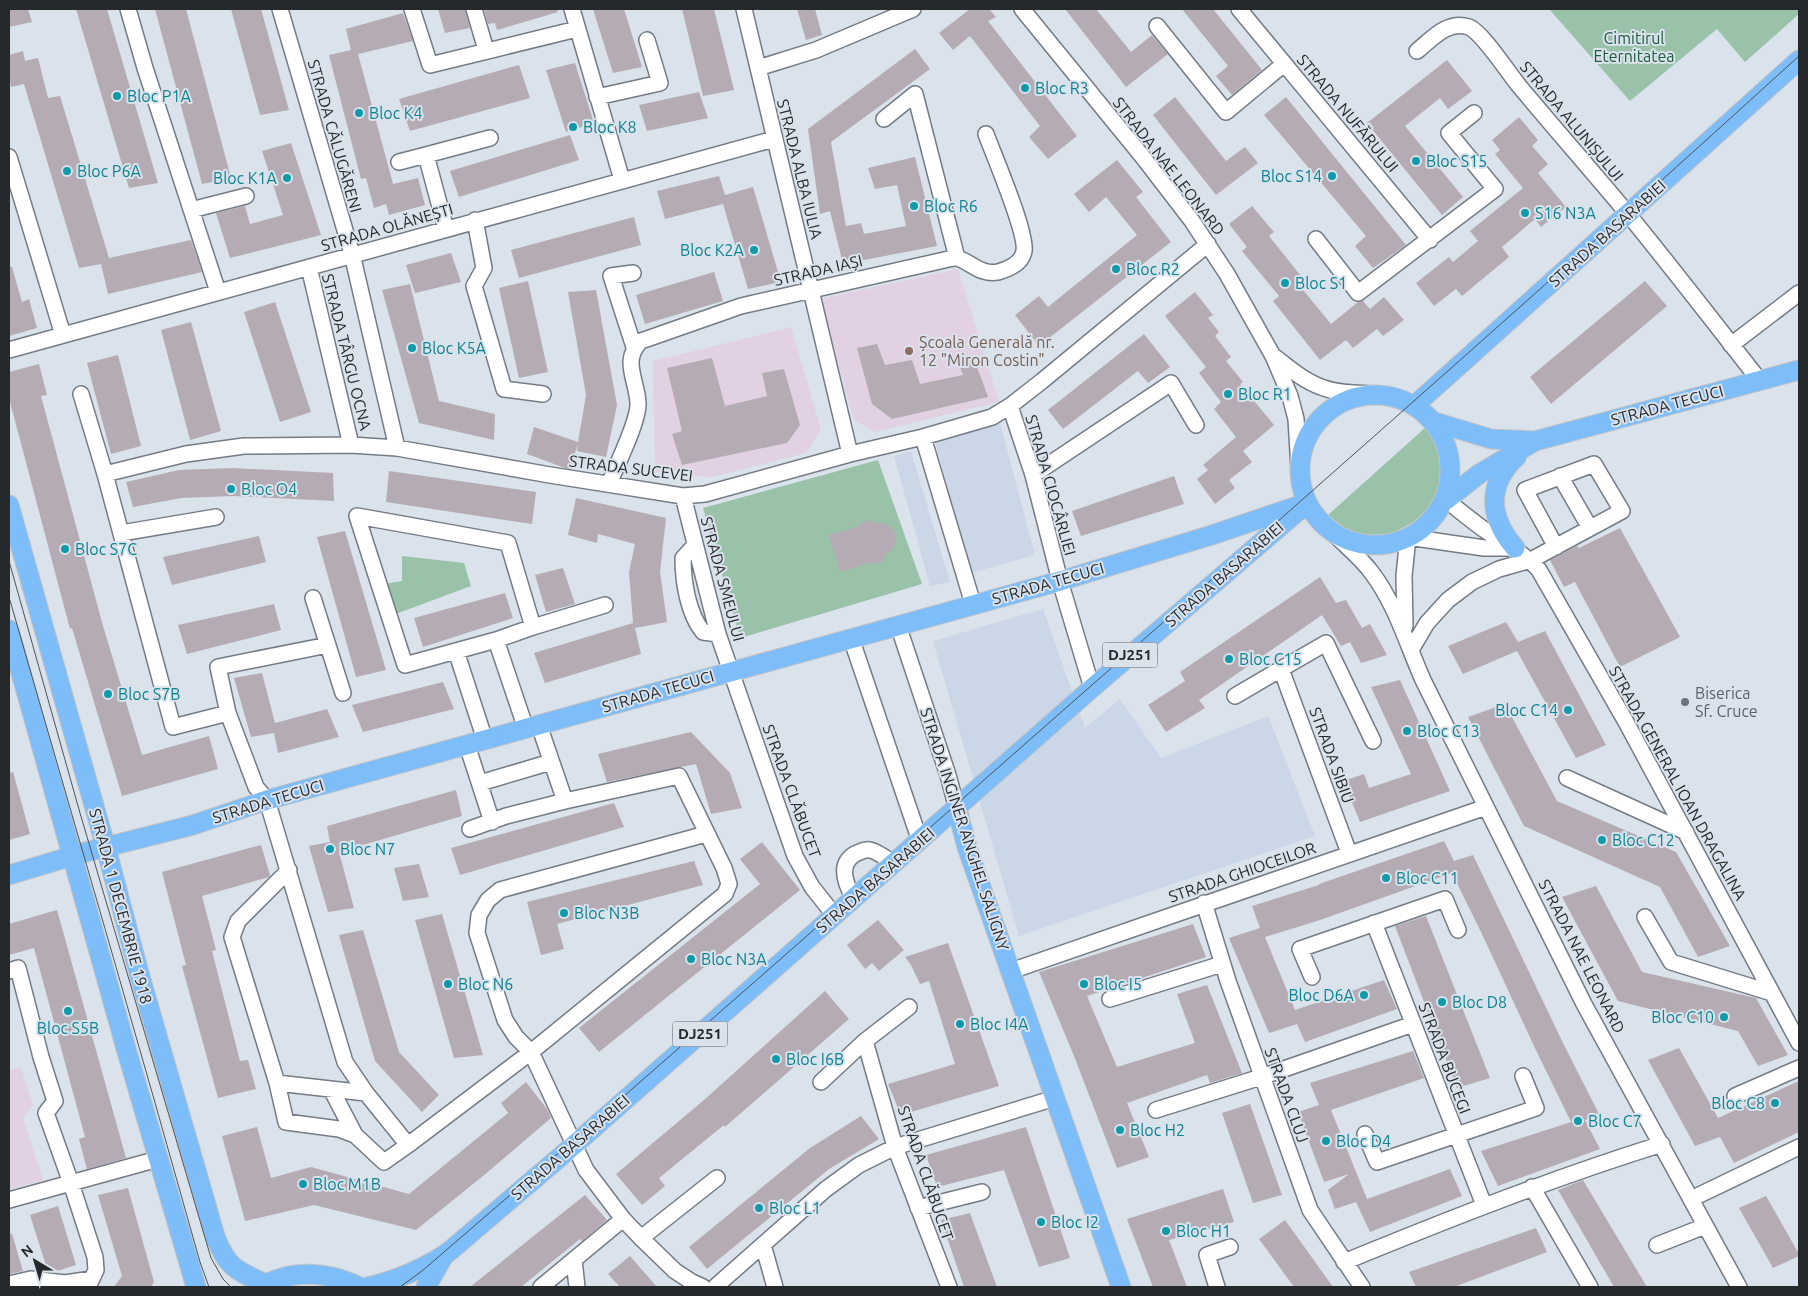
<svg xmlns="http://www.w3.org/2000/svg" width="1808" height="1296" font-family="Ubuntu,sans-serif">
	<rect width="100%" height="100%" fill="#dae2ec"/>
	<path fill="#cbd7e7" d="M1000,423L1035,555L971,573L935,441Z
		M911,451L950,582L930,586L894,456Z
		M1043,609L1085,728L1120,699L1161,758L1268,716L1315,836L1019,936L933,641Z"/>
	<path fill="#e1d1e3" d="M958,269L999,402L875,432L854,420L820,299Z
		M791,327L821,430L806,453L712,477L655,472L653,361Z
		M21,1067L33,1106L23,1118L43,1180L9,1189V1070Z"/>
	<path fill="#99c2a9" d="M1549,9H1799V14L1745,62L1717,29L1630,101Z
		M1426,427C1432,437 1439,447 1442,458C1453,500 1401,544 1361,535C1348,532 1338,523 1328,515Z
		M878,460L922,584L740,638L703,508Z
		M402,556L464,563L471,586L393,615L384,584L402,581Z"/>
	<path fill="#b5abb4" d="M9,9H28L32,22L9,27Z
		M76,9H107L158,183L129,188Z
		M155,9H186L231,178L202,184Z
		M231,9H261L289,110L260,115Z
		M438,9H465L470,28L445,33Z
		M484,9H557L558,12L497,30L495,23L488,24Z
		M593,9H624L642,67L613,73Z
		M682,9H714L734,90L703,96Z
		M797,9H815L822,35L806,40Z
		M970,9H989L996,17L988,21L1077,136L1048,159L1029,137L1040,126L970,36L953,50L939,33Z
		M1065,9H1096L1131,52L1152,35L1168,54L1126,87Z
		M1182,9H1213L1262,70L1232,95L1216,76L1228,66Z
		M403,13L413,41L358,54L393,184L418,178L425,205L389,215L386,204L374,208L366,178L361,179L329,55L351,50L346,29Z
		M915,49L930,69L831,142L846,226L861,223L864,234L906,226L897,185L875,189L868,168L915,157L937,246L843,264L830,211L820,214L808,129Z
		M23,51L25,61L38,58L48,98L60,96L109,258L191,240L202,272L108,294L101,264L79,268L24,84L11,87L9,77V55Z
		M1447,60L1472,91L1448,109L1440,98L1405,126L1463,197L1442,215L1367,123Z
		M575,63L594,123L566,132L546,70Z
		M519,65L530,98L410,131L399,99Z
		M699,92L708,118L647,131L639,105Z
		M1175,97L1226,161L1245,147L1258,163L1216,195L1153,115Z
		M1286,97L1406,245L1373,268L1355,246L1366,236L1264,115Z
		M1519,117L1538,140L1532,146L1548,164L1538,173L1566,207L1541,227L1535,219L1502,247L1509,257L1462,296L1456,289L1434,306L1416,283L1449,257L1453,262L1478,241L1470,231L1523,188L1495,154L1500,150L1492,140Z
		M570,135L579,160L459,197L450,171Z
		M291,143L321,235L230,258L216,213L245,206L250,224L283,215L262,151Z
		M1117,160L1143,192L1136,197L1171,242L1039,346L1015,315L1039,296L1048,307L1137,235L1106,197L1089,212L1074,194Z
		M719,176L725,195L753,187L781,282L748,289L723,204L665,219L657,191Z
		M1252,206L1274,232L1269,236L1305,281L1299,285L1331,324L1358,302L1363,301L1370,309L1384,297L1404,320L1383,336L1377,329L1353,348L1346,340L1320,360L1273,301L1279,296L1242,251L1247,247L1229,224Z
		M634,217L641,245L519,278L511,250Z
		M451,253L461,282L415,293L406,265Z
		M9,267H12L22,302L29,299L37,328L9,336Z
		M714,272L723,301L645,324L636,295Z
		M528,281L548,372L519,378L499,288Z
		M1645,281L1667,306L1551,404L1530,377Z
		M410,284L439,401L495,414L494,440L419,423L382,290Z
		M596,290L617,405L606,457L577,451L578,444L570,469L565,468L527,454L534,427L578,442L586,395L568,292Z
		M1195,292L1213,315L1208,318L1219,332L1215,336L1231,357L1226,361L1243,382L1240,384L1274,425L1243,451L1252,462L1229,480L1235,488L1215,504L1197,479L1208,470L1203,465L1236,437L1214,409L1221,402L1199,373L1206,367L1165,316Z
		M275,302L311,412L280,422L244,312Z
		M191,322L221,431L190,440L161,330Z
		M1144,334L1170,367L1148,383L1138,371L1063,429L1048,410Z
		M877,344L885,365L912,360L920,384L963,375L957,359L973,356L988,397L892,419L872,404L857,348Z
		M118,355L141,446L111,454L87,363Z
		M712,358L725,406L767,396L762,373L784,369L800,425L787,443L682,465L672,434L682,431L667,368Z
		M39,364L47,395L41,396L103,626L142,755L209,736L218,769L122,796L72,628L70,629L9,398V372Z
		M233,468L333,473L334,501L233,496L181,498L133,507L126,482L179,470Z
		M389,471L536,492L532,524L386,502Z
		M1174,476L1184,504L1081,536L1072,511Z
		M576,498L666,518L660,572L667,622L635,628L641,654L545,683L534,653L633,623L629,572L635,544L598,534L597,543L568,535Z
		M870,520L875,523H884L892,528L896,535V542L892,550L885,555L883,562L872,564L871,562L840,572L829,535L859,526L860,524Z
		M1620,528L1680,637L1620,667L1575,582L1564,587L1550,560L1577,546L1579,548Z
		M345,531L386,670L356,677L317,537Z
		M259,536L266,562L172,585L163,557Z
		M563,568L575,604L546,612L535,575Z
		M1320,577L1336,603L1346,600L1362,628L1370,624L1387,655L1361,663L1350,642L1341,646L1322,615L1199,700L1205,708L1166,732L1148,705L1185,681L1180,672Z
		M505,593L513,618L423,647L414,618Z
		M274,604L281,630L187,654L178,625Z
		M1506,622L1518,642L1545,631L1606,745L1576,758L1517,651L1463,674L1448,646Z
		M262,673L275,723L327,709L339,737L278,753L274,733L251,737L234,678Z
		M1400,680L1450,791L1360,822L1343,781L1364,774L1369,788L1411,774L1371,687Z
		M443,682L454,709L363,732L352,705Z
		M1505,704L1557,801L1676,852L1730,946L1698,957L1660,887L1524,826L1468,717Z
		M691,732L730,773L742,808L711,814L696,764L607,782L598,754Z
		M13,772L30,834L9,840V773Z
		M456,790L462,816L339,852L354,908L328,912L309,846L330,842L327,826Z
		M614,803L624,827L460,875L451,848Z
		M1444,841L1454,861L1473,855L1563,1043L1599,1114L1585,1120L1600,1149L1498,1186L1481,1151L1571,1122L1534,1046L1481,932L1452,873L1320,920L1265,937L1295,1010L1384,980L1397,1009L1305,1042L1297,1024L1269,1033L1229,938L1260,928L1252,906L1319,885V884Z
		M762,842L800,890L599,1052L579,1028L760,884L740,859Z
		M261,845L270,875L269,877L202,896L216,950L212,951L240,1061L248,1060L256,1089L218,1098L182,966L186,965L162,872Z
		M694,861L703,885L557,924L564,949L541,955L527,902Z
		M419,864L429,897L403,901L394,868Z
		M1596,886L1642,972L1756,998L1788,1055L1758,1066L1738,1031L1618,1001L1562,897Z
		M57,910L126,1158L87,1169L79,1139L85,1137L34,948L9,955V924Z
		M442,914L483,1055L454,1058L415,920Z
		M1426,916L1490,1078L1457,1088L1395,926Z
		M878,920L904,950L879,971L872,963L865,969L847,945Z
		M1193,924L1206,957L1087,996L1117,1067L1195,1043L1177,994L1207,985L1242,1073L1210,1083L1207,1075L1127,1103L1149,1157L1117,1168L1074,1056L1039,972Z
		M363,930L399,1052L439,1095L422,1112L375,1061L339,935Z
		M948,943L999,1086L901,1115L888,1084L955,1064L929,981L920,984L911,965L905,957Z
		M825,991L849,1019L725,1127L724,1125L659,1178L665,1186L642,1205L616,1174L704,1100Z
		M1679,1048L1718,1118L1799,1081V1132L1734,1163L1720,1137L1695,1146L1648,1060Z
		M1413,1051L1424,1078L1331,1110L1367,1199L1450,1169L1462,1196L1370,1232L1356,1202L1335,1209L1328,1190L1349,1174L1324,1182L1298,1112L1319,1105L1310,1083Z
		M526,1082L547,1109L551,1118L483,1176L416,1230L314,1205L245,1221L222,1136L257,1127L271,1178L311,1167L409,1194L508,1113L501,1103Z
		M1250,1104L1282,1195L1253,1203L1222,1113Z
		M861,1116L879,1139L829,1169L707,1269L689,1247L810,1148Z
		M1026,1127L1070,1258L1039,1267L1004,1170L937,1187L926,1155Z
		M1583,1180L1647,1287H1614L1558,1190Z
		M128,1188L154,1282L151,1287H114L122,1276L98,1195Z
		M1223,1189L1234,1222L1169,1240L1187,1287H1153L1127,1219Z
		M585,1195L607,1220L582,1241L580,1239L521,1287H470Z
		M1766,1196L1799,1254V1256L1773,1268L1739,1208Z
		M58,1206L76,1265L54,1272H48L30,1215Z
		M970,1213L997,1287H964L941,1220Z
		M1285,1220L1313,1259L1333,1287H1294L1259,1239Z
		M1536,1228L1547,1252L1454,1287H1416L1409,1272Z
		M9,1234H12L23,1271L9,1274Z
		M630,1256L657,1287H620L608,1274Z"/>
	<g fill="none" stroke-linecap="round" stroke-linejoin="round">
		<defs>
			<path id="minor" d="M128,9L145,68L218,292
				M280,9L352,254L397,448
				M412,9L430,65L577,29
				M474,9L486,50
				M572,9L622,180
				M744,9L850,454
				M1022,9L1142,156L1192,221L1227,274L1273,356L1290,396L1296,419L1299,469
				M1239,9L1430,240
				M1157,26L1226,112L1284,64
				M1417,51C1432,39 1447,20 1469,27C1483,33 1509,74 1520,87C1556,130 1593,172 1628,214C1673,269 1716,325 1760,381
				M758,68L816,50L913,9
				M597,97L660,83L647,40
				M884,119L915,94L957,258
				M9,157L63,335
				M399,162L426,155
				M191,210L246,196
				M475,220L484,268L474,286L504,389L543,394
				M446,229L426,155L490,138
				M1316,239L1358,293L1495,189L1449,133L1474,113
				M309,267L351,445
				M633,273L611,276L634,347
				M1731,345L1799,293
				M9,350L774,139
				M1275,357C1289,368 1304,381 1321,387C1336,393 1354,393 1371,394
				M81,394L105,474L173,727L228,713L256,787L267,800L345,1062L366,1093L408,1145L531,1052L586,1170L623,1219L641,1238L675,1271L692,1282L703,1287
				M1010,406L1033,475L1060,581L1092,688
				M923,437L973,604
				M105,474L186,454L244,446L351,445L397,448L550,475L683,496L705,494L850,454L923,437L992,417L1010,406L1042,381L1208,244
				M1033,475L1171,383L1196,425
				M1560,476L1590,528
				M609,484C616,466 639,421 638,403C637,380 621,360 641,341L741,306L940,261C945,260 951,258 955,258C967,258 979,276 998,272C1009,269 1022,263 1024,251C1027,232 994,156 986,134
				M683,496L718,634L795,856L812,887L835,916
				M1446,500C1459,510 1472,521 1486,531C1505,544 1524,553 1539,570L1626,722L1799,1043
				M121,533L216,517
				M1334,534C1347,547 1361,558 1372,573C1396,605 1407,644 1423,680L1584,1004L1739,1287
				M695,545L683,558C683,581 688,614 703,632L718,634
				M313,598L343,693
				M898,625L948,775L957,809
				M1405,626L1404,576L1408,537L1484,548H1515
				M533,627L605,605
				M851,638L920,841
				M1411,650L1427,623L1448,600L1472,582L1499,569L1531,560L1622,511L1594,464L1525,490L1556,547
				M456,651L496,640
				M1235,696L1281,669
				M228,713L218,667L328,645
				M539,725L565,801L679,776L724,868L729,884L725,894L531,1052L516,1037L505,1020L477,933L479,915L488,900L500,890L706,834
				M485,740L456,651L405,665L357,516L508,543L533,627L496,640L526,729
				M467,745L492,822
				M1567,778L1686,832
				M480,783L551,762
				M470,829L506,816L565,801
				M1349,853L1281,669L1326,643L1373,741
				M289,870L238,921L232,937L277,1083L366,1093
				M854,899C846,885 837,865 855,854C860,852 865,849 870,850C879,852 887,859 894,864
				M1204,903L1228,981L1310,1210L1362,1287
				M1645,917L1671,962L1772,993
				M1374,923L1484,1205
				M9,971L18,968L41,1057L55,1101L46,1113L71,1183L95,1257L96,1270L88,1287
				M1011,971L1486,807
				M1312,977L1300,949L1445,899L1458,930
				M1110,999L1222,964
				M865,1041L895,1147L949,1287
				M821,1082L865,1041L909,1007
				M277,1083L286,1122L339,1129L355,1135L384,1162L408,1145
				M331,1089L355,1135
				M1735,1096L1799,1068
				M1156,1110L1261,1077L1413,1024
				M1365,1134L1377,1162L1536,1108L1523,1076
				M1532,1187L1590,1287
				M1691,1199L1799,1147
				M9,1200L158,1159
				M918,1208L982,1192
				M641,1238L717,1178
				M763,1245L775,1287
				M1657,1245L1705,1226
				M574,1260L577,1287
				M1344,1262C1449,1219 1553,1178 1662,1144
				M9,1284L31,1279L65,1283L92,1279
				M541,1287L623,1219
				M715,1287L826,1189L859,1165L895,1147L1055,1098
				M1217,1287L1207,1255L1230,1247"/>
			<path id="major" d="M1300 470a75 75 0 1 1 150 0a75 75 0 1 1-150 0Z
				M1415,405L1799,60
				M1435,422L1491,439L1535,441
				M1446,500L1479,474L1535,441L1799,370
				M9,505L106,848L139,973L215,1236C227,1268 237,1271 266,1284
				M1515,548C1489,518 1486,485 1517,456
				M9,630L127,1052L196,1287
				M957,809L967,847L1121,1287
				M9,875L82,853L193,825L267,800L1060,581L1212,535L1306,503
				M261,1287C292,1268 329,1272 360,1287
				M367,1287C392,1282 431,1266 451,1250L574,1145L1092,688L1298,511
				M426,1287L443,1257"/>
		</defs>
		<use href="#minor" stroke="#747b84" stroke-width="18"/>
		<use href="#major" stroke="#c2c3c4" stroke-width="21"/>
		<use href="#minor" stroke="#fff" stroke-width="15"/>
		<use href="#major" stroke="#7dbdfa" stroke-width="19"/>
		<path stroke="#4e5357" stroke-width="1" d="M9,561L80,813L211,1258L223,1279L231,1287
			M9,597C73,819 138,1040 200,1262L209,1287
			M400,1287L422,1271C656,1070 886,866 1117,663C1345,462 1574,261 1799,56"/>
	</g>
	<g fill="#0f9aa8" stroke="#dae2ec" stroke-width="2">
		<circle cx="1025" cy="88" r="5"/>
		<circle cx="117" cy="96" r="5"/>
		<circle cx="359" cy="113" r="5"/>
		<circle cx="573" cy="127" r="5"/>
		<circle cx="1416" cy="161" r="5"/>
		<circle cx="67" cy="171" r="5"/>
		<circle cx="1332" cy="176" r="5"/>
		<circle cx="287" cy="178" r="5"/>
		<circle cx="914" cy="206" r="5"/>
		<circle cx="1525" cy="213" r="5"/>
		<circle cx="754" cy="250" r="5"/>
		<circle cx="1116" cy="269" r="5"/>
		<circle cx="1285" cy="283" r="5"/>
		<circle cx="412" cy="348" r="5"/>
		<circle cx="1228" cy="394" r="5"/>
		<circle cx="231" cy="489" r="5"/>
		<circle cx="65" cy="549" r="5"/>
		<circle cx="1229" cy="659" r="5"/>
		<circle cx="108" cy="694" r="5"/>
		<circle cx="1568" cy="710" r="5"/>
		<circle cx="1407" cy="731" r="5"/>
		<circle cx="1602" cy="840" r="5"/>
		<circle cx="330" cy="849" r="5"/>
		<circle cx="1386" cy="878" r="5"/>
		<circle cx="564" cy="913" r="5"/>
		<circle cx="691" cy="959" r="5"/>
		<circle cx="448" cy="984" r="5"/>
		<circle cx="1084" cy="984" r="5"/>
		<circle cx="1364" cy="995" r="5"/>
		<circle cx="1442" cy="1002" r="5"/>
		<circle cx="68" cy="1011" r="5"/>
		<circle cx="1724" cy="1017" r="5"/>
		<circle cx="960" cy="1024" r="5"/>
		<circle cx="776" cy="1059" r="5"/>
		<circle cx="1775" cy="1103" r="5"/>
		<circle cx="1578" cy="1121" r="5"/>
		<circle cx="1120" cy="1130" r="5"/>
		<circle cx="1326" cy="1141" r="5"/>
		<circle cx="303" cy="1184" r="5"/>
		<circle cx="759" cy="1208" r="5"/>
		<circle cx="1041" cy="1222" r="5"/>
		<circle cx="1166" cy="1231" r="5"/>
	</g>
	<circle fill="#8d6e63" stroke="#dae2ec" stroke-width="2" cx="909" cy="351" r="5"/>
	<circle fill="#6b7280" stroke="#dae2ec" stroke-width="2" cx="1685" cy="702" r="5"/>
	<g text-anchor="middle" stroke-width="4" stroke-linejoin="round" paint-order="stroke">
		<g fill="#dae2ec" stroke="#5c6066" stroke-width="1">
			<rect x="1102.5" y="642.5" width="55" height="25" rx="4"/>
			<rect x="672.5" y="1021.5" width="55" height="25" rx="4"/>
		</g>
		<g font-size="15" font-weight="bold" fill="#26292c">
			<text x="1130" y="660">DJ251</text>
			<text x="700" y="1039">DJ251</text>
		</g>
		<g font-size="16" fill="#1a5c3d" stroke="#dae2ec">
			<text x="1634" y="44">Cimitirul<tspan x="1634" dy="18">Eternitatea</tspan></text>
		</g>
		<g font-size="16" fill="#0d838f" stroke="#dae2ec" text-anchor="start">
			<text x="1035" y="94">Bloc R3</text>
			<text x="127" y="102">Bloc P1A</text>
			<text x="369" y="119">Bloc K4</text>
			<text x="583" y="133">Bloc K8</text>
			<text x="1426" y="167">Bloc S15</text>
			<text x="77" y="177">Bloc P6A</text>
			<text x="1322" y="182" text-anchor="end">Bloc S14</text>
			<text x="277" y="184" text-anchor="end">Bloc K1A</text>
			<text x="924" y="212">Bloc R6</text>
			<text x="1535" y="219">S16 N3A</text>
			<text x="744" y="256" text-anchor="end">Bloc K2A</text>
			<text x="1126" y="275">Bloc R2</text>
			<text x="1295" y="289">Bloc S1</text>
			<text x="422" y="354">Bloc K5A</text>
			<text x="1238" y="400">Bloc R1</text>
			<text x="241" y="495">Bloc O4</text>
			<text x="75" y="555">Bloc S7C</text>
			<text x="1239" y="665">Bloc C15</text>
			<text x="118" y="700">Bloc S7B</text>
			<text x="1558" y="716" text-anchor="end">Bloc C14</text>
			<text x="1417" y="737">Bloc C13</text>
			<text x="1612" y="846">Bloc C12</text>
			<text x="340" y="855">Bloc N7</text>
			<text x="1396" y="884">Bloc C11</text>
			<text x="574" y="919">Bloc N3B</text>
			<text x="701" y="965">Bloc N3A</text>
			<text x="458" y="990">Bloc N6</text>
			<text x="1094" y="990">Bloc I5</text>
			<text x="1354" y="1001" text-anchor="end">Bloc D6A</text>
			<text x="1452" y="1008">Bloc D8</text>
			<text x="1714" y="1023" text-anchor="end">Bloc C10</text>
			<text x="970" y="1030">Bloc I4A</text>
			<text x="68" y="1034" text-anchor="middle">Bloc S5B</text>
			<text x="786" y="1065">Bloc I6B</text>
			<text x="1765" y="1109" text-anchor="end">Bloc C8</text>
			<text x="1588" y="1127">Bloc C7</text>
			<text x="1130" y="1136">Bloc H2</text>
			<text x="1336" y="1147">Bloc D4</text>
			<text x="313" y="1190">Bloc M1B</text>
			<text x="769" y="1214">Bloc L1</text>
			<text x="1051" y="1228">Bloc I2</text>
			<text x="1176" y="1237">Bloc H1</text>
		</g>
		<g font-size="16" fill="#26292c" stroke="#dae2ec">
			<text transform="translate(1348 113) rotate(50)" y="6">STRADA NUFĂRULUI</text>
			<text transform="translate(1572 121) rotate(50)" y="6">STRADA ALUNIȘULUI</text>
			<text transform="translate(335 136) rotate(74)" y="6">STRADA CĂLUGĂRENI</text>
			<text transform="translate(1169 166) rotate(52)" y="6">STRADA NAE LEONARD</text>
			<text transform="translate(800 169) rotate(76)" y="6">STRADA ALBA IULIA</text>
			<text transform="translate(387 227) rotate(-16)" y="6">STRADA OLĂNEȘTI</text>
			<text transform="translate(1607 233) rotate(-42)" y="6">STRADA BASARABIEI</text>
			<text transform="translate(818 270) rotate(-13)" y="6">STRADA IAȘI</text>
			<text transform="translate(347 352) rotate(76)" y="6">STRADA TÂRGU OCNA</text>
			<text transform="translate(1667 405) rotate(-15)" y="6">STRADA TECUCI</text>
			<text transform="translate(631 468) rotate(7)" y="6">STRADA SUCEVEI</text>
			<text transform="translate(1051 485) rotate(74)" y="6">STRADA CIOCÂRLIEI</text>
			<text transform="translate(1224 574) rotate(-41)" y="6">STRADA BASARABIEI</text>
			<text transform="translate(723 579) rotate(75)" y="6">STRADA SMEULUI</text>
			<text transform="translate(1048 583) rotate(-16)" y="6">STRADA TECUCI</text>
			<text transform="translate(658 691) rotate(-16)" y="6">STRADA TECUCI</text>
			<text transform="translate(1332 755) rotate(70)" y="6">STRADA SIBIU</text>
			<text transform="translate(1678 783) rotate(61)" y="6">STRADA GENERAL IOAN DRAGALINA</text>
			<text transform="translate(792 791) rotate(70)" y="6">STRADA CLĂBUCET</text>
			<text transform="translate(268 801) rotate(-17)" y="6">STRADA TECUCI</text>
			<text transform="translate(965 829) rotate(72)" y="6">STRADA INGINER ANGHEL SALIGNY</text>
			<text transform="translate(1242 872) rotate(-19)" y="6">STRADA GHIOCEILOR</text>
			<text transform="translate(875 880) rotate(-41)" y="6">STRADA BASARABIEI</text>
			<text transform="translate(121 906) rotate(75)" y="6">STRADA 1 DECEMBRIE 1918</text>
			<text transform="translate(1582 956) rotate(63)" y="6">STRADA NAE LEONARD</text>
			<text transform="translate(1445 1058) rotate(69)" y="6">STRADA BUCEGI</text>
			<text transform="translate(1287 1095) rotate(70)" y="6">STRADA CLUJ</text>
			<text transform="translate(570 1147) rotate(-41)" y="6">STRADA BASARABIEI</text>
			<text transform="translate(926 1173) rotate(71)" y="6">STRADA CLĂBUCET</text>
		</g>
		<g font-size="16" fill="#785e54" stroke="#dae2ec" text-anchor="start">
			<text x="919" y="348">Școala Generală nr.<tspan x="919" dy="18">12 "Miron Costin"</tspan></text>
		</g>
		<g font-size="16" fill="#5b616d" stroke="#dae2ec" text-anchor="start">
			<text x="1695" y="699">Biserica<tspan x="1695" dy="18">Sf. Cruce</tspan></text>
		</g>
	</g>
	<rect width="1808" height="1296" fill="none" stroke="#26292c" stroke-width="20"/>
	<g transform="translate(35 1261) rotate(322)" stroke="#dae2ec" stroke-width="4" paint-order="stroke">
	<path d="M0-4L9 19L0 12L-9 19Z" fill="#26292c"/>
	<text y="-8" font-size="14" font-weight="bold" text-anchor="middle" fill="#26292c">N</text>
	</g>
</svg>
